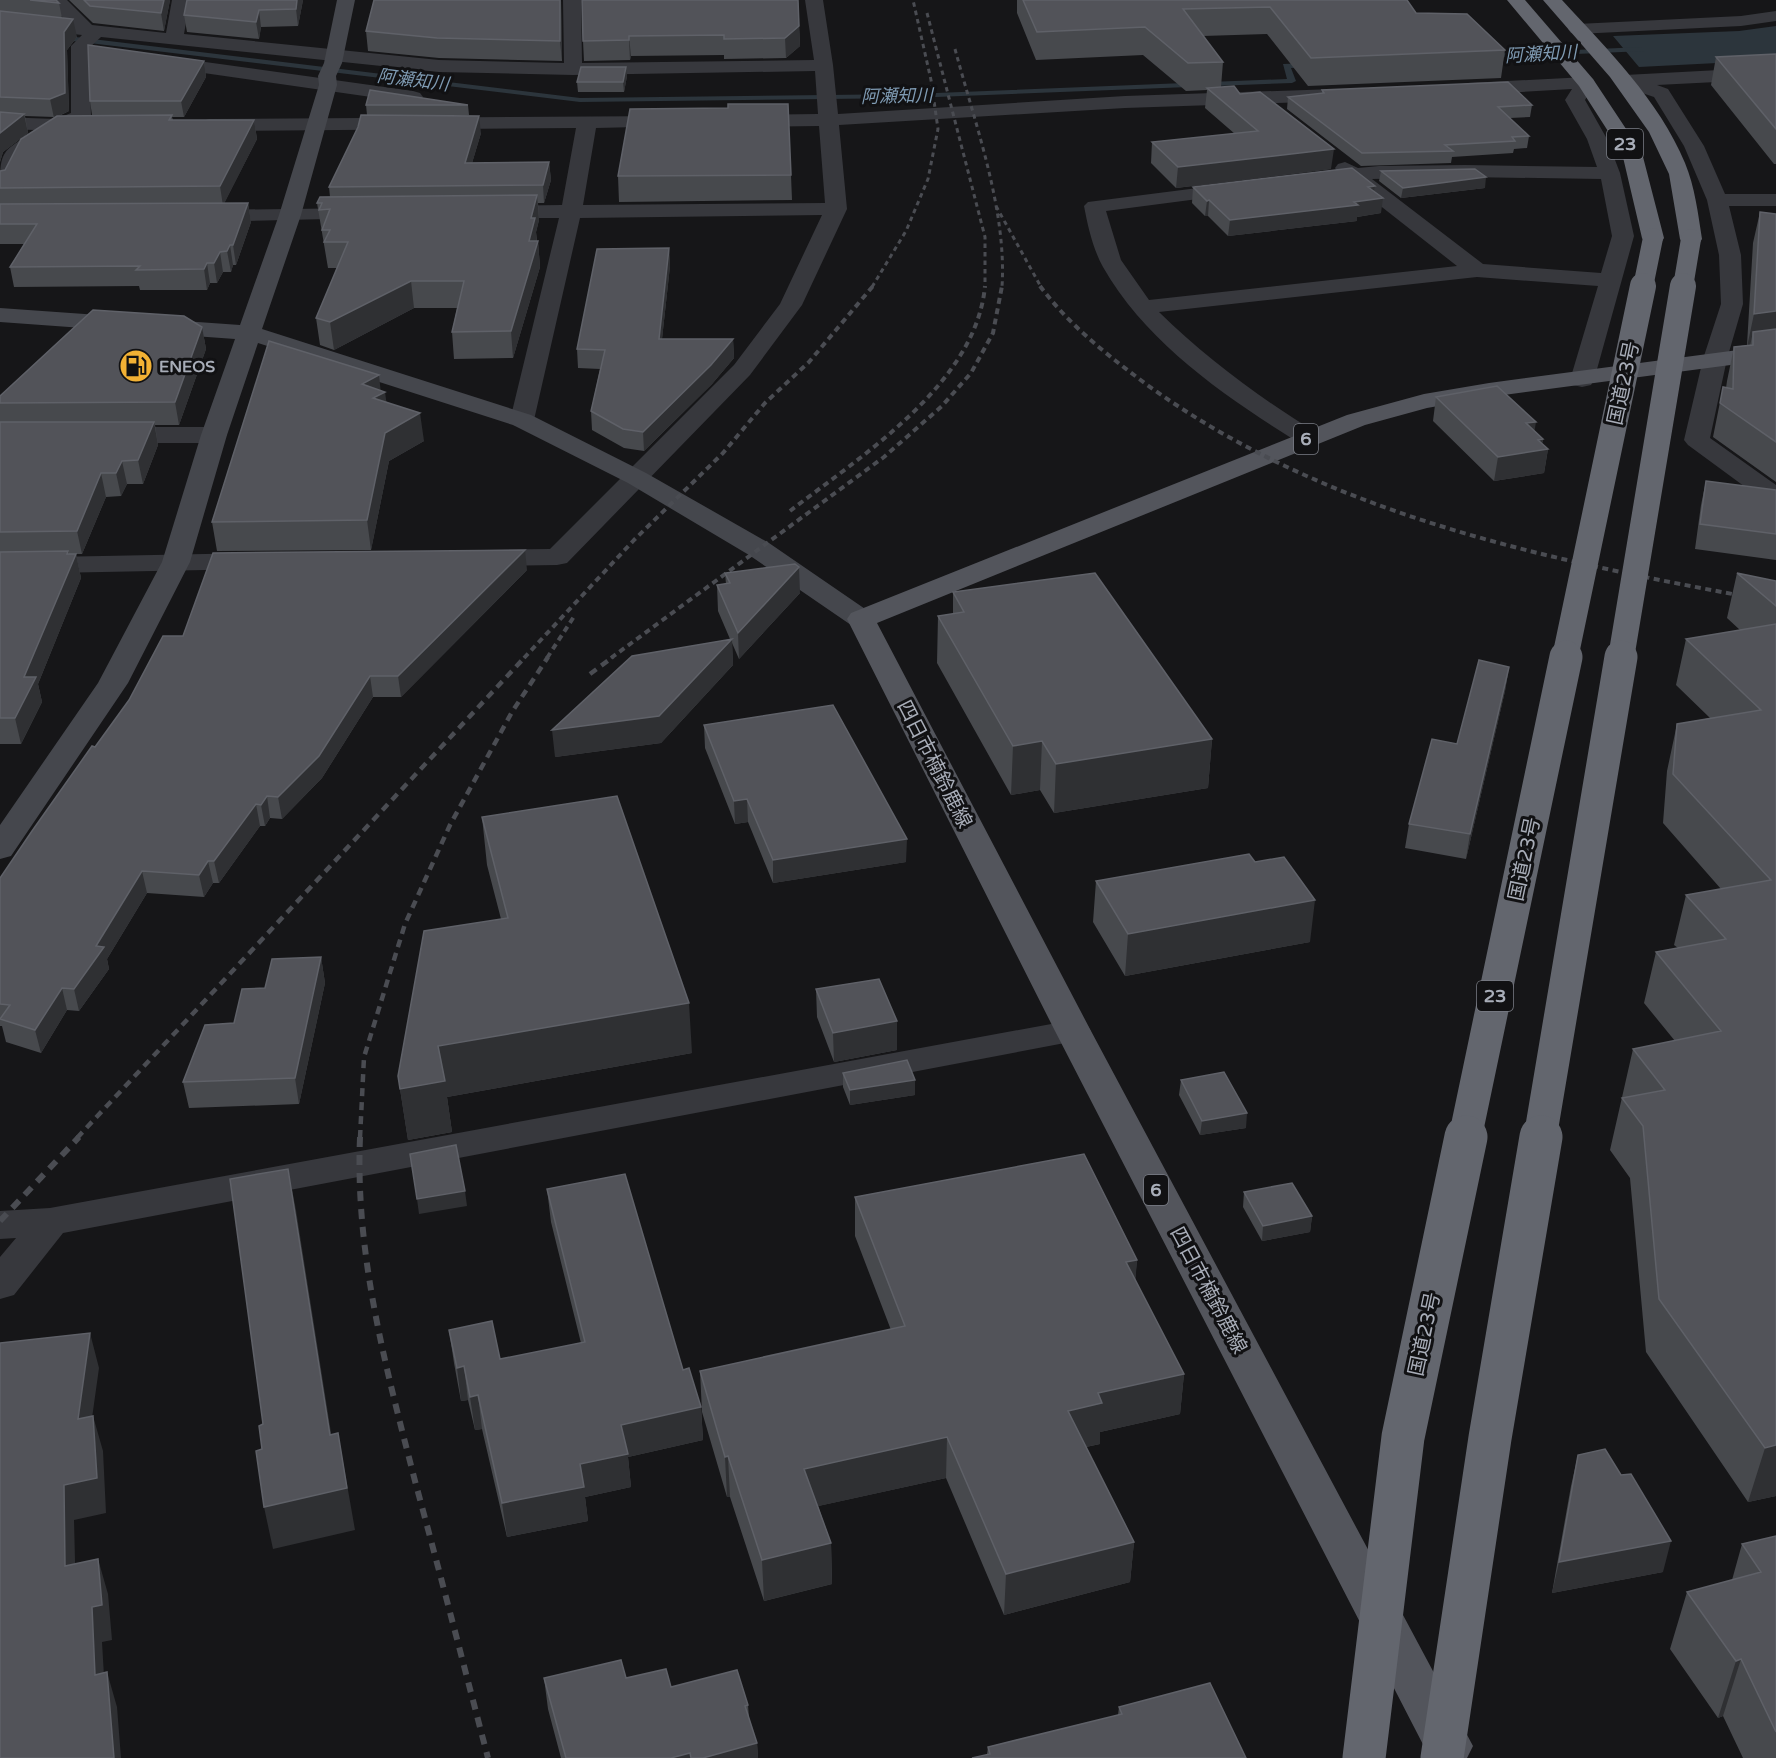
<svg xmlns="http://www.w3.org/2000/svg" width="1776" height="1758" font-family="'Varela Round','Noto Sans JP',sans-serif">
	<rect width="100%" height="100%" fill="#161618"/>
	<path fill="#2c353c" d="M1776,26V60L1639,67L1613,36L1739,31Z"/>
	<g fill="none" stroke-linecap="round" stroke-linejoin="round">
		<path fill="#2c353c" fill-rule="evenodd" d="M59,35L580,98L911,94L1287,79L1283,64L1309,63L1313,65L1309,67L1291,68L1296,81L1292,83L911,98L580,102L56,39L55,37Z
			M1642,47H1645V51L1487,58L1483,56L1487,54Z"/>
		<path fill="#37383d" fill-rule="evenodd" d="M49,0H67L92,25L166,33L172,0H190L184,34L439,60L564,63L563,0H581L582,63L814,60L805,0H823L833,65L838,114L1125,96L1335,89L1342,91L1345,95L1342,99L1335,101L1125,108L839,125L847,209L802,305L750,375L567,563L557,565L482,566L472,564L468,558L472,552L482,550L550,549L734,365L780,304L822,215L580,218L534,420L531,425L522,427L513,425L510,420L559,218H493L486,216L482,212L486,208L493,206L562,205L576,128L209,131L202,129L199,125L202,121L209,119L673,116L680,118L683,122L680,126L596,128L583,205L825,203L819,126L743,127L736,125L733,121L736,117L743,115L818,114L815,71L573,75L439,72L101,37L89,48L91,116L87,121L92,122L95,126L92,130L62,131L23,156L7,188L0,190C0,149 2,152 36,130L0,129V117L56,119L71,113V46L82,35L0,26V16L69,23L51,7Z
			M1776,11V21L1741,26L1577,34L1571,33L1568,29L1571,25L1577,24L1741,16Z
			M162,56L413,91L420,93L423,97L420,101L413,103L155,66L153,62L155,58Z
			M1776,67V79L1657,85L1668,89L1704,146L1725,194H1776V206H1729L1741,255L1743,304L1727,359L1710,438L1776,485V505L1767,503L1688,445L1684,440L1703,359L1721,304L1719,255L1707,200L1684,146L1654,97L1618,85L1616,81L1618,77L1625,75Z
			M1586,77L1593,79L1595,83L1585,100L1607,139L1620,173L1634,236L1594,380L1591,385L1582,387L1573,385L1570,380L1598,286L1477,277L1159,312C1207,359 1260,398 1317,433L1321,438L1317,443L1308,446L1299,443C1226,397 1147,344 1103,267C1093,249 1088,227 1084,206L1088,202L1237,183L1244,185L1247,189L1244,193L1106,211L1121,260L1149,300L1457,266L1350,182L1315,186L1308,184L1305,180L1308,176L1337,171L1335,168L1338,164L1345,162L1358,168L1379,166L1465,165L1597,167L1587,139L1565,100L1572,89L1468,95L1461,93L1459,89L1461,85L1468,83ZM1465,177L1601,179L1612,236L1601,273L1483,264L1372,179Z
			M363,208L370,210L374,214L370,218L205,222L198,220L194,216L198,212L205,210Z
			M113,427H214L223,430L227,435L223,440L214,443H113L104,440L100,435L104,430Z
			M256,553L266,555L270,561L266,567L256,569L0,574V558Z
			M1073,1020L1086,1023L1091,1031L1086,1039L63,1233L14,1295L0,1299V1257L16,1238L0,1239V1211L50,1208Z"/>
		<path fill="#45474d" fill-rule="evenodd" d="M337,0H355L342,63L336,76L337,85L301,215L262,329L531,415L646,473L769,543L871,613L875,619L871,625L861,628L851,625L749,555L628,483L513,425L258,343L227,435L190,562L128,683L11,856L0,859V825L98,683L162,562L201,435L235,339L0,322V308L240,325L279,215L319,85L318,76L324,63Z"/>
		<path fill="#53555c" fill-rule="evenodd" d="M1776,345V359L1489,397L1427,408L1365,425L877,623L1091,1031L1473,1746L1467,1758H1430L1055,1031L847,619L851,613L1347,415L1424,394L1489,383Z"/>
		<path fill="#63666e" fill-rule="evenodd" d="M1507,0H1525L1593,79L1642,153L1664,238L1661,243L1653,244L1645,243L1642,238L1622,153L1579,86Z
			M1543,0H1562C1607,49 1659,100 1685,163C1695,187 1698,214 1702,239L1699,244L1691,245L1683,244L1680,239L1669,174L1649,132L1610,77Z"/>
		<path stroke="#4a4c52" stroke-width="3" stroke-dasharray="4.5 4" stroke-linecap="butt" d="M927,13L985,237V287
			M955,49C975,124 1007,210 1002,287
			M996,206L1041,287
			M872,287L906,231L928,179L938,129L931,80L913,0"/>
		<path stroke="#4a4c52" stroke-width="4" stroke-dasharray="6 4.5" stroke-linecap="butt" d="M1040,286C1069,325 1107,355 1146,384C1330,518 1557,562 1776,602
			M790,511C861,456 976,384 985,286
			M524,658L634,540L723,453L765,403L809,362L873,286
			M547,658L575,615
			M611,658L884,457L942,406L971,373L993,333L1002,286"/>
		<path stroke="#4a4c52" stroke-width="4.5" stroke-dasharray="8 6" stroke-linecap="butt" d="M590,674L613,657
			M77,1138L525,657
			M360,1138L364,1057L405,924L450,825L512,712L548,657"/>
		<path stroke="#4a4c52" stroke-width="6" stroke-dasharray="10 8" stroke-linecap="butt" d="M360,1137C355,1255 386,1368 415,1481C440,1573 464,1666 488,1758
			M0,1221L79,1137"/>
		<path stroke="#63666e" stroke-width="20" d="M1643,287L1653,238
			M1683,287L1691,239"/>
		<path stroke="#63666e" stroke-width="26" d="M1565,658L1643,286
			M1621,658L1683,286"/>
		<path stroke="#63666e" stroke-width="33" d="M1465,1138L1566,657
			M1540,1138L1621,657"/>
		<path stroke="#63666e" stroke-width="43" d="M1364,1758L1403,1437L1466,1137
			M1442,1758L1490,1438L1541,1137"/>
	</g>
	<path fill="#47494d" d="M0,0H56L59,3L62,18L77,37L67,50L69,111L59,116L92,115L90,101L204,61L206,77L184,117H172L173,120H254L257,139L224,203H248L251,222L236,265H233L231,272H223L217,283H210L207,290H140L139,286L14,287L10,267L24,244H0V171L5,170L54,117L25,116L28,133L3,152L0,162Z
		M69,0H170L164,31L93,23Z
		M187,0H303L298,26L261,27L259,39L187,32L184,15Z
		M374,0H561L562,61L439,58L368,51L366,31Z
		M798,0L800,46L786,58L724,59V55L631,56L630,60L584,61L583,41Z
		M1017,0H1407L1416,13L1505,50L1501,78L1308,86L1267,34L1203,36L1223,62L1221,87L1240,94L1331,169L1176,188L1151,163L1152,142L1235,134L1205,108L1207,90L1186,91L1143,55L1036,60L1017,13Z
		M1776,54V164H1774L1711,85L1716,57Z
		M626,67L627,76L624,92H578L577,82Z
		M1322,90L1532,105L1530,117L1510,118L1529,136L1527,148L1514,149L1513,153L1452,157L1451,163L1361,166L1287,109L1288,97L1322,93Z
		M366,105H468L469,115H397L481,133L472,163L549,162L551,180L544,203H538L539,220L536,232L537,241H538L540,267L513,358L454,359L452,332L457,308H414L334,350L320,345L316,318L337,268H328L317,203L330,197L329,187L367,115Z
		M1381,171L1485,188L1401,198L1379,181Z
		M791,175L792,200L619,202L618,176Z
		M1375,186V192L1381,213L1357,217V221L1228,236L1208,216H1205L1192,203L1193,187Z
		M1760,212L1776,214V482L1713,437L1723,387L1726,388L1727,381L1734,347L1747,345L1753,243Z
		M669,248L670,266L662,339H733L734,358L712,384L644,451L624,448L592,430L591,411L600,369L578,368L577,349Z
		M202,327L206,349L179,425H155L158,445L143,484H127L121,496L106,497L82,554H76L81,578L38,684L42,702L21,744H0V396Z
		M381,391L387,403L424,441L389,461L371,550L217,551L212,522Z
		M1436,397L1535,431L1543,439L1542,444L1548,449L1544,473L1494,481L1433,421Z
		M1706,481L1776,490V560L1695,549L1701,505Z
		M527,570L401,697H373L322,778L282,819L270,818L265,826H260L219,883H213L204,897L147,893L107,959L109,969L79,1011L67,1010L41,1053L6,1042L2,1026H0V878L95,747L183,636Z
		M725,573L800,593L739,659L732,643L733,665L661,743L555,757L730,639L718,611L717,585L726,584Z
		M1737,573L1776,581V1496L1748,1502L1646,1352L1630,1178L1610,1150L1633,1049L1675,1041L1644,1003L1656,952L1678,948L1674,945L1686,895L1721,889L1663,823L1667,771L1677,724L1710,718L1676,685L1686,639L1740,630L1727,618Z
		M953,592L1212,739L1208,788L1054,813L1040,790L1011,795L937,663L938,616L953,614Z
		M1509,667L1505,691L1466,859L1405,848L1409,824L1457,744Z
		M704,725L906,862L773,883L748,822L735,824L705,748Z
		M482,817L692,1053L447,1097L452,1132L408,1140L398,1076L501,919L487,865Z
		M1096,881L1310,942L1125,976L1093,922Z
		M321,957L325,983L299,1104L189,1108L183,1082L234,1023L265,988Z
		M816,989L897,1050L834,1062L817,1017Z
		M843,1073L915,1095L850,1105L843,1087Z
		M1181,1080L1246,1128L1200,1135L1179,1095Z
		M547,1189L683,1370L701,1407L703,1440L628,1457L631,1487L585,1497L588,1521L507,1537L482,1429L475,1430L468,1400L461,1401L454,1363L449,1330L500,1359L581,1343L551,1222Z
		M1244,1192L1312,1216L1310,1232L1262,1241L1243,1207Z
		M855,1197L1137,1260L1135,1280L1184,1374L1180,1414L1100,1432V1444L1086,1447L1134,1542L1130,1582L1004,1615L946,1478L818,1506L831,1543L832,1584L764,1601L730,1497H727L702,1412L700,1371L891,1330L855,1236Z
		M1578,1455L1621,1475L1663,1572L1552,1593L1571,1486Z
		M1776,1536V1758H1743L1723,1716L1718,1718L1670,1649L1687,1592L1732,1580L1742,1544Z
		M544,1678H626L748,1705L749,1718L757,1743L758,1758H561L548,1709Z
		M1119,1707L1246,1758L987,1754L988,1747L1118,1715Z"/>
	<path fill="#2f3033" d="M164,0H170L164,31L161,13Z
		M297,0H303L298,26L296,9Z
		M560,0H561L562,61L560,41Z
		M259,10L261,27L259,39L256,22Z
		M73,19L77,37L67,50L69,111L54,118L50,99L64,32Z
		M799,26L800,46L786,58L785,38Z
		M629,36L631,56L630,60L629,40Z
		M204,61L206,77L184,117L181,101Z
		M626,67L627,76L624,92L623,82Z
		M24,114L28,133L3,152L0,162V133Z
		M479,116L481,133L467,180L465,163Z
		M254,120L257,139L223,206L220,186Z
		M1334,149L1331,169L1176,188L1178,167Z
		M549,162L551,180L544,203L543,185Z
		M1486,177L1485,188L1401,198L1403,188Z
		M1375,186L1374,199L1383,198L1381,213L1357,217V221L1228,236L1230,220L1354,202L1368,187Z
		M537,195L539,220L536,232L537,243L538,241L540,267L513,358L511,331L529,241L531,218Z
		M1209,200L1208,216H1205L1207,201Z
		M248,203L251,222L236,265L233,245Z
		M230,245L233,265L231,272L227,251Z
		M669,248L670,266L660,357L659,339Z
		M220,252L223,272L217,283L214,263Z
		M207,263L210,283L207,290L204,269Z
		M411,281L414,308L334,350L330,322Z
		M1776,311V343L1753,332L1750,346L1747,347L1754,314Z
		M202,327L206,349L179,425L175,402Z
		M733,339L734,358L712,384L644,451L643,432Z
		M379,375L381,394L385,392L389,420L362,384Z
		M420,413L424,441L389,461L371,550L367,520L385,433Z
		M154,422L158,445L143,484L138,460Z
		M1536,422L1532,446L1526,423Z
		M1543,439L1541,450L1548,449L1544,473L1494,481L1498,457L1538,440Z
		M122,461L127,484L121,496L116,473Z
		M101,473L106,497L82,554L77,531Z
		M525,550L527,570L401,697L398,676Z
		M68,551L71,565L76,554L81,578L38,684L42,702L21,744L15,718L24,677Z
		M799,567L800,593L739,659L738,633Z
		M732,639L733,665L661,743L555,757L552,730Z
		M1509,667L1505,691L1466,859L1470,834Z
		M370,676L373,697L322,778L282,819L278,797Z
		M1212,739L1208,788L1054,813L1056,764Z
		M1042,741L1040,790L1011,795L1013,746Z
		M267,796L270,818L265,826L261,805Z
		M747,799L748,822L735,824L734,801Z
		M256,804L260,826L219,883L214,861Z
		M907,839L906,862L773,883V860Z
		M208,861L213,883L204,897L199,875Z
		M142,871L147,893L107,959L109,969L79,1011L74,989L96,946Z
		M1315,900L1310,942L1125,976L1128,934Z
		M321,957L325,983L299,1104L295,1078Z
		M62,988L67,1010L41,1053L35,1030Z
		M689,1003L692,1053L447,1097L452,1132L408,1140L400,1089L438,1046Z
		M897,1021V1050L834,1062L833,1033Z
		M915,1080V1095L850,1105V1090Z
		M1247,1113L1246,1128L1200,1135L1202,1121Z
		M288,1169L296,1210L338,1477L330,1435Z
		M465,1191L467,1206L419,1214L417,1199Z
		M1312,1216L1310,1232L1262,1241L1263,1226Z
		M1137,1260L1134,1299L1126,1262Z
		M90,1333L99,1368L87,1454L78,1419Z
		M464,1366L468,1400L461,1401L457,1368Z
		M1184,1374L1180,1414L1100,1432V1444L1066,1451L1068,1411L1098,1393Z
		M478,1395L482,1429L475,1430L470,1397Z
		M701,1407L703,1440L628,1457L631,1487L585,1497L588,1521L507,1537L502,1503L621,1425Z
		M93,1416L103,1451L106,1513L74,1520L76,1601L65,1566L64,1485Z
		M338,1433L355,1530L273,1549L264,1507Z
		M947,1437L946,1478L805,1509L804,1469Z
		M1776,1445V1496L1748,1502L1765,1448Z
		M728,1456L730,1497H727L725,1457Z
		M1671,1541L1663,1572L1552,1593L1559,1562Z
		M1134,1542L1130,1582L1004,1615L1006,1574Z
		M831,1543L832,1584L764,1601L762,1560Z
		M98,1559L108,1594L112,1640L102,1642L106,1710L95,1675L92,1607Z
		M1741,1659L1723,1716L1718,1718L1736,1661Z
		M107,1672L117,1707L121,1758H114Z
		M757,1743L758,1758H703Z
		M690,1753L691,1758H671Z"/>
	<path fill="#525359" stroke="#5f6168" stroke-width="1.5" d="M30,0H56L59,3Z
		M84,0H164L161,13L90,6Z
		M187,0H297L296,9L259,10L256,22L184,15Z
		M374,0H560V41L437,38L366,31Z
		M582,0H798L799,26L785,38L724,39V35L629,36V40L583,41Z
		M1023,0H1407L1416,13L1467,14L1505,50L1311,58L1270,7L1183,9L1223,62L1188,63L1145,27L1037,32Z
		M0,11L73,19L64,32L65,93L50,99L0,97Z
		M88,45L204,61L181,101H90Z
		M1776,54V129L1716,57Z
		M581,67H626L623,82H577Z
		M1508,82L1532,105L1498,107L1529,136L1512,137L1515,141L1445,145L1453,151L1362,153L1288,97L1324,93L1322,90Z
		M1234,86L1240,94L1260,92L1334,149L1178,167L1152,142L1258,131L1207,88Z
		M370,90L468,105H366Z
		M728,104H788L791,175L618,176L630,109L728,108Z
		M0,112L24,114L0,133Z
		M172,115L169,120H254L220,186L0,188V171L5,170L21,139L57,116Z
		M361,115L479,116L465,163L549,162L543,185L329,187L358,127Z
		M1352,168L1375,186L1368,187L1383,198L1354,202L1358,205L1230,220L1209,200L1207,201L1193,187Z
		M1475,169L1486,177L1403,188L1381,171Z
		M537,195L531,218H535L529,241H538L511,331L452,332L464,281H411L330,322L316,318L348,242H324L330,230H322L330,209L319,210L322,203H317L320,197Z
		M248,203L233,245H230L227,251L220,252L214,263H207L204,269L136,270L140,266L10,267L37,224H0V204Z
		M1760,212L1776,214V311L1754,314Z
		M669,248L659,339H733L711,365L643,432L623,429L591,411L605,350L577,349L597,249Z
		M93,310L184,316L202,327L175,402L0,403V396Z
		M1776,329V442L1720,403L1723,387L1733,389L1734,347L1753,345V332Z
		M269,341L379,375L362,384L385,392L373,398L420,413L385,433L367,520L212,522Z
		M1497,386L1536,422L1526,423L1543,439L1538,440L1548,449L1498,457L1436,397Z
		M0,422H154L138,460L122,461L116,473H101L77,531L0,532Z
		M1706,481L1776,490V534L1700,524Z
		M525,550L398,676H370L319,756L278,797L267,796L261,805L256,804L214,861H208L199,875L142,871L96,946L104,947L74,989L62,988L35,1030L0,1019L10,1005L0,1004V878L32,831L92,746L95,747L129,700L163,636H183L213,553Z
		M68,551L67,554H76L24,677H36L15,718H0V552Z
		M795,564L799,567L738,633L717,585L730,583L725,573Z
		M1095,573L1212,739L1056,764L1042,741L1013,746L938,616L964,612L953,592Z
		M1737,573L1776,581V606Z
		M1776,624V1445L1765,1448L1659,1299L1643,1126L1622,1098L1665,1090L1633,1049L1721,1031L1656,952L1726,939L1686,895L1771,880L1673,774L1677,724L1761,710L1686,639Z
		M732,639L659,716L552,730L632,656Z
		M1479,660L1509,667L1470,834L1409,824L1432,739L1457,744Z
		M833,705L907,839L773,860L747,799L734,801L704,725Z
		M617,796L689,1003L438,1046L445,1081L400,1089L398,1076L424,931L508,918L482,817Z
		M1249,854L1255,862L1284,857L1315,900L1128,934L1096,881Z
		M321,957L295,1078L183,1082L205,1025L234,1023L242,989L265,988L272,959Z
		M879,979L897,1021L833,1033L816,989Z
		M907,1060L915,1080L850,1090L843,1073Z
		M1224,1072L1247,1113L1202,1121L1181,1080Z
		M456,1145L465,1191L417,1199L410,1154Z
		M1084,1154L1137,1260L1126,1262L1184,1374L1098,1393L1102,1403L1068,1411L1134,1542L1006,1574L947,1437L804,1469L831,1543L762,1560L728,1456L725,1457L700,1371L905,1326L855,1197Z
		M288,1169L330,1435L338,1433L347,1488L264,1507L256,1451L262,1449L259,1426L263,1424L230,1179Z
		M625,1174L683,1370L689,1368L701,1407L621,1425L628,1454L580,1464L584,1487L502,1503L478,1395L470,1397L464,1366L457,1368L449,1330L492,1321L500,1359L585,1342L547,1189Z
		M1292,1183L1312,1216L1263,1226L1244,1192Z
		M90,1333L78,1419L93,1416L97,1478L64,1485L65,1566L98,1559L102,1605L92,1607L95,1675L107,1672L114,1758H0V1343Z
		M1605,1449L1621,1475L1631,1474L1671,1541L1559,1562L1578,1455Z
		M1776,1536V1732L1741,1659L1736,1661L1687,1592L1761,1572L1742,1544Z
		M621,1660L626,1678L666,1669L671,1687L737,1670L748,1705L745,1706L757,1743L703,1758H691L690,1753L671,1758H566L544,1678Z
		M1210,1683L1246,1758H972L990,1754L988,1747L1122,1714L1119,1707Z"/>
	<defs>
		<symbol id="fuel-disc" viewBox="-11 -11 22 22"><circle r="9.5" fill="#f2b134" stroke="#111113"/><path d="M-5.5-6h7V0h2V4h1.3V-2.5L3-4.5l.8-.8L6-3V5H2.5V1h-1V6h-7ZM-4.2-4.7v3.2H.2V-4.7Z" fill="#111"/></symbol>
	</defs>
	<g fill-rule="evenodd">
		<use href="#fuel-disc" x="117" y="347" width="38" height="38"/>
	</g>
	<g text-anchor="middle" stroke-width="6" stroke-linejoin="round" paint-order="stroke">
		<g font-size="16" font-weight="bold" fill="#a8adb8" stroke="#111113" text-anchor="start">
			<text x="159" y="372">ENEOS</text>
		</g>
		<g font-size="18" font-style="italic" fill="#7f9bb3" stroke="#111113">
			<text transform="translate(1541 54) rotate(-3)" y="6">阿瀬知川</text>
			<text transform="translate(413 80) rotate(7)" y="6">阿瀬知川</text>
			<text transform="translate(897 96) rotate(-1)" y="6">阿瀬知川</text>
		</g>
		<g fill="#111113" stroke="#7b7e86" stroke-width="1.5">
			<rect x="1607" y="129" width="36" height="30" rx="4.5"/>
			<rect x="1294" y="424" width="24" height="30" rx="4.5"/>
			<rect x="1477" y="981" width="36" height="30" rx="4.5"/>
			<rect x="1144" y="1175" width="24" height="30" rx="4.5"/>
		</g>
		<g font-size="18" font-weight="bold" fill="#a8adb8">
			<text x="1625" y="150">23</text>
			<text x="1306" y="445">6</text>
			<text x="1495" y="1002">23</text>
			<text x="1156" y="1196">6</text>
		</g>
		<g font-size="20" fill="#a8adb8" stroke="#111113">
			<text transform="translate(1623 383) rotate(-78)" y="7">国道23号</text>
			<text transform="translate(935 764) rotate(63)" y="7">四日市楠鈴鹿線</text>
			<text transform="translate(1524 859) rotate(-78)" y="7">国道23号</text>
			<text transform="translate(1209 1290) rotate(62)" y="7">四日市楠鈴鹿線</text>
			<text transform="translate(1424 1334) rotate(-78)" y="7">国道23号</text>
		</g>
	</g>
</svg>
